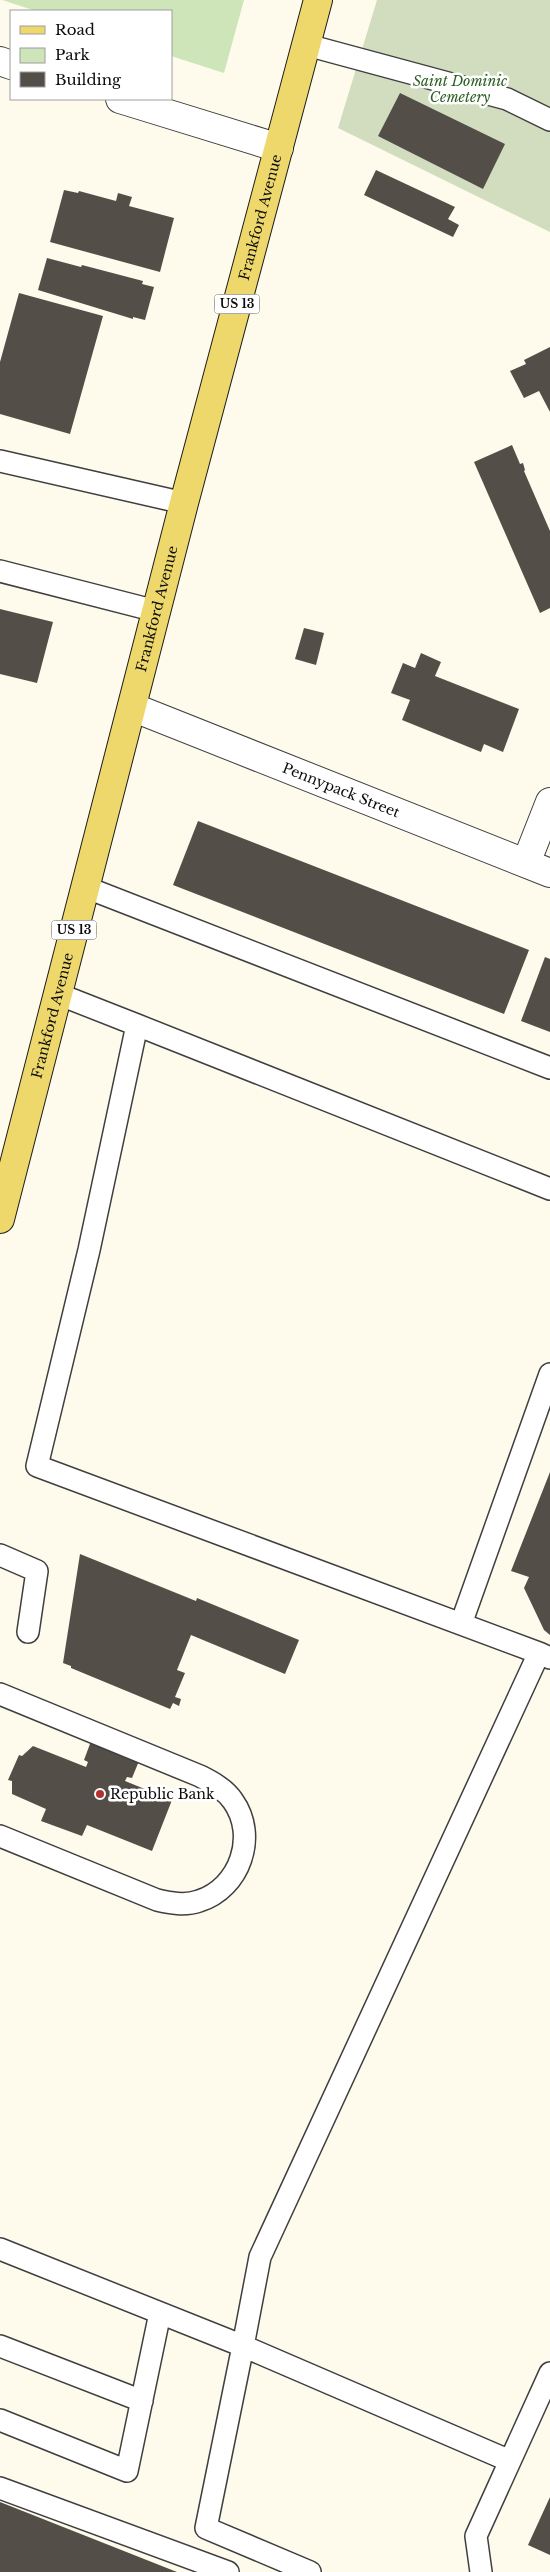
<svg xmlns="http://www.w3.org/2000/svg" width="550" height="2572" font-family="'Libre Baskerville',serif">
	<rect width="100%" height="100%" fill="#fefbec"/>
	<path fill="#cde5b9" d="M2,0H244L224,73L171,56V11H36Z"/>
	<path fill="#d2ddbf" d="M377,0H550V232L338,128Z"/>
	<path fill="#544e49" d="M400,93L505,144L483,189L378,136Z
		M376,170L455,207L448,219L459,225L453,237L364,195Z
		M64,190L78,193L79,191L116,201L118,193L132,197L129,206L174,218L160,272L50,242Z
		M47,258L81,267L82,265L143,281L142,284L154,287L145,320L133,317V319L38,290Z
		M19,293L103,316L70,434L0,414V362Z
		M550,347V412L539,391L524,398L510,371L526,364L524,360Z
		M512,445L520,464L523,463L525,470L524,471L550,531V608L540,613L474,462Z
		M0,609L53,622L37,683L0,674Z
		M304,628L324,633L316,665L295,659Z
		M421,653L441,662L435,676L519,709L503,752L484,744L481,752L402,720L410,700L391,693L403,663L415,668Z
		M198,821L529,950L504,1014L173,885Z
		M545,957L550,959V1032L521,1021Z
		M550,1472V1635L544,1630L524,1588L529,1577L511,1571Z
		M80,1554L196,1601L197,1598L299,1640L285,1674L191,1635L177,1670L185,1673L175,1697L181,1699L179,1706L173,1703L170,1709L71,1668V1666L63,1663Z
		M97,1725L146,1744L132,1778L127,1777L125,1781L172,1800L152,1851L87,1825L82,1836L41,1821L46,1809L12,1794V1781L8,1780L19,1755L22,1756L33,1746L86,1767L88,1762L84,1760Z
		M550,2497V2555L528,2545Z
		M0,2502L177,2572H0Z"/>
	<g fill="none" stroke-linecap="round" stroke-linejoin="round">
		<defs>
			<path id="lane" d="M307,45L507,99L550,120
				M0,461L184,503
				M0,571L156,611
				M85,887L550,1068
				M58,994L137,1025
				M0,1555L37,1571L28,1632
				M461,1624L550,1374
				M539,1653L37,1466L89,1250L137,1025L550,1189
				M0,1694L200,1776C212,1782 225,1789 233,1801C258,1836 240,1888 199,1901C185,1906 170,1903 157,1900L0,1836
				M0,2249L243,2346L260,2257L539,1653L550,1658
				M0,2346L142,2401
				M0,2420L127,2471L160,2313
				M0,2488L228,2572
				M310,2572L206,2528L243,2346L510,2461
				M481,2572L476,2536L550,2373"/>
			<g id="street">
				<path d="M0,61L11,65"/>
				<path d="M120,99L279,148"/>
				<path id="s1" d="M132,707L550,873"/>
				<path d="M526,863L550,802"/>
			</g>
			<g id="primary">
				<path id="s2" d="M0,1219L184,503L318,0"/>
			</g>
		</defs>
		<use href="#lane" stroke="#3f3f3f" stroke-width="24"/>
		<use href="#street" stroke="#3f3f3f" stroke-width="30"/>
		<use href="#primary" stroke="#1d1d1d" stroke-width="30"/>
		<use href="#lane" stroke="#fff" stroke-width="21"/>
		<use href="#street" stroke="#fff" stroke-width="28"/>
		<use href="#primary" stroke="#eed86b" stroke-width="28"/>
	</g>
	<circle fill="#b1312f" stroke="#fff" stroke-width="2" cx="100" cy="1794" r="5"/>
	<g text-anchor="middle" stroke-width="5" stroke-linejoin="round" paint-order="stroke">
		<g fill="#fff" stroke="#555" stroke-width="1">
			<rect x="214.5" y="294.5" width="45" height="19" rx="4"/>
			<rect x="51.5" y="920.5" width="45" height="19" rx="4"/>
		</g>
		<g font-size="12" font-weight="bold" fill="#0c0c0c">
			<text x="237" y="308">US 13</text>
			<text x="74" y="934">US 13</text>
		</g>
		<g font-size="14" font-style="italic" fill="#2a5e21" stroke="#fff">
			<text x="460" y="86">Saint Dominic<tspan x="460" dy="16">Cemetery</tspan></text>
		</g>
		<g font-size="14" fill="#0c0c0c" stroke="#fff">
			<text dy="5" stroke="none"><textPath href="#s2" startOffset="1035">Frankford Avenue</textPath></text>
			<text dy="5" stroke="none"><textPath href="#s2" startOffset="630">Frankford Avenue</textPath></text>
			<text dy="5" stroke="none"><textPath href="#s1" startOffset="225">Pennypack Street</textPath></text>
			<text dy="5" stroke="none"><textPath href="#s2" startOffset="210">Frankford Avenue</textPath></text>
		</g>
		<g font-size="14" fill="#0c0c0c" stroke="#fff" text-anchor="start">
			<text x="110" y="1799">Republic Bank</text>
		</g>
	</g>
	<rect x="10" y="10" width="162" height="90" fill="#ffffff" stroke="#9e9e9e"/>
	<rect x="20" y="26" width="25" height="8" fill="#eed86b" stroke="#9e9e9e"/>
	<text x="55" y="35" font-size="15" fill="#0c0c0c">Road</text>
	<rect x="20" y="48" width="25" height="15" fill="#cde5b9" stroke="#9e9e9e"/>
	<text x="55" y="60" font-size="15" fill="#0c0c0c">Park</text>
	<rect x="20" y="72" width="25" height="15" fill="#544e49" stroke="#9e9e9e"/>
	<text x="55" y="85" font-size="15" fill="#0c0c0c">Building</text>
</svg>
